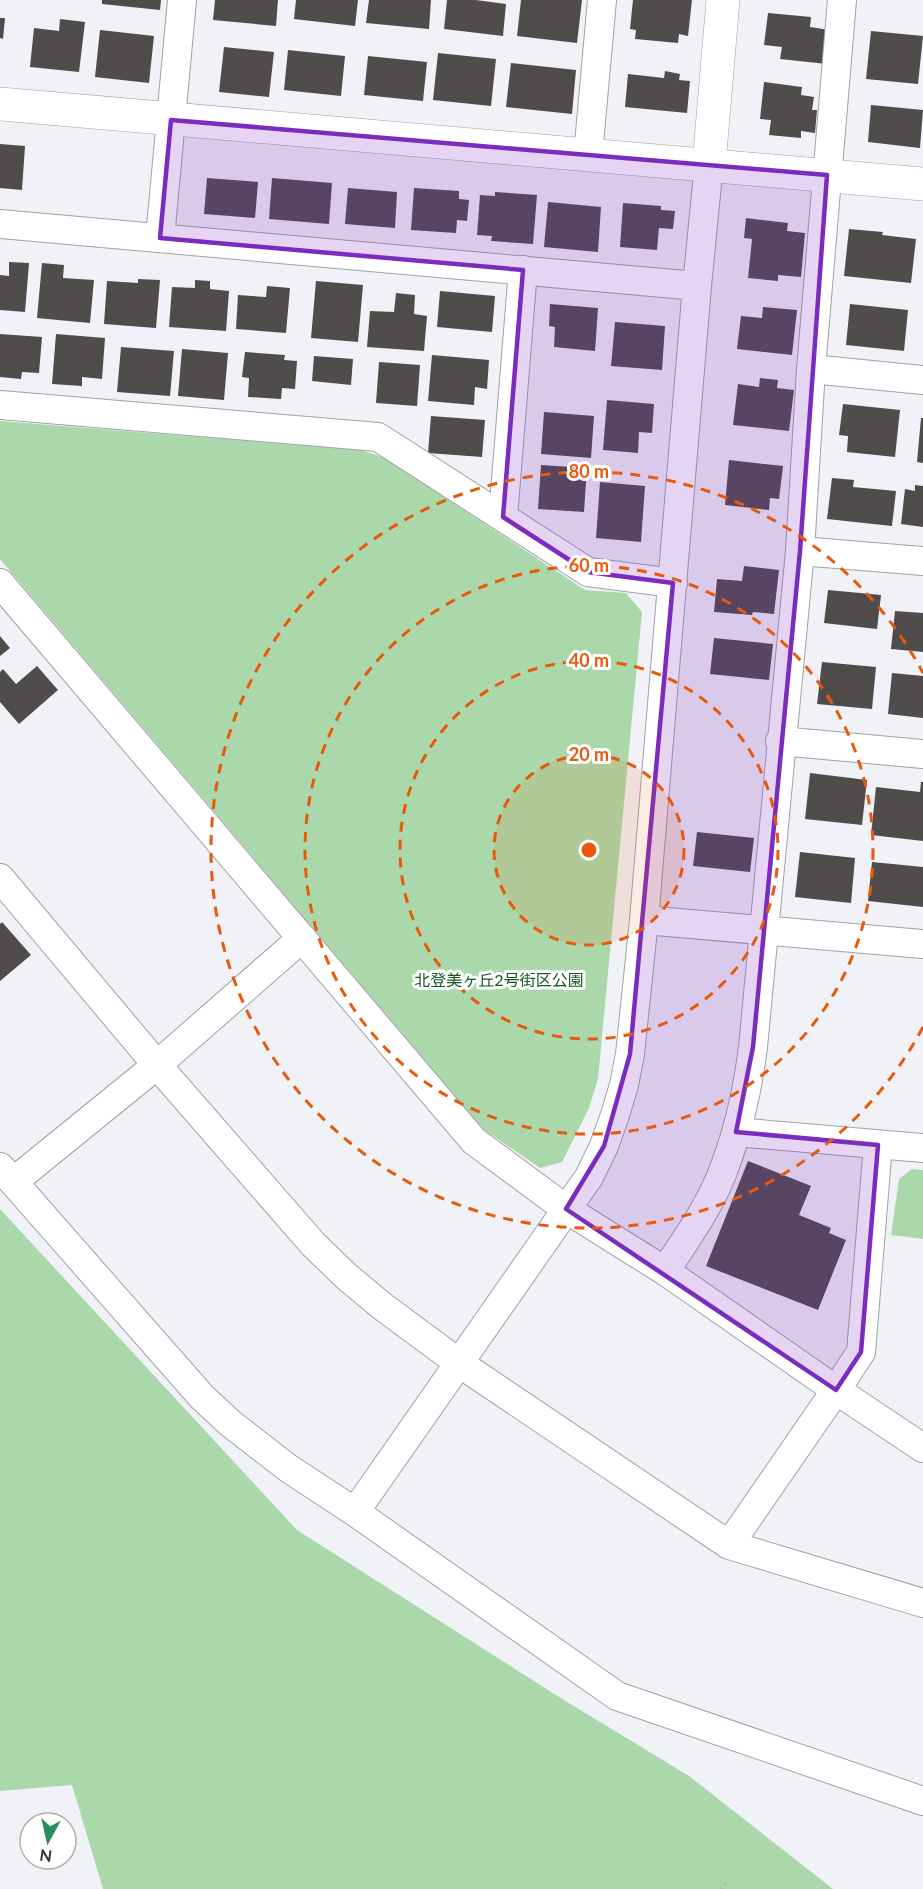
<svg xmlns="http://www.w3.org/2000/svg" width="923" height="1889" font-family="Lato,'Noto Sans JP',sans-serif">
	<rect width="100%" height="100%" fill="#f0f2f7"/>
	<path fill="#aad8ab" d="M0,421L361,450L385,458L585,590L626,593L642,612L598,1079L589,1108L562,1162L540,1168L483,1129L0,559Z
		M912,1169L923,1170V1239L891,1235L899,1179Z
		M0,1209L297,1530L559,1697L689,1776L833,1889H103L72,1785L0,1791Z"/>
	<path fill="#504c4b" d="M102,0H161L160,10L102,4Z
		M215,0H278L276,26L213,20Z
		M296,0H358L355,26L294,19Z
		M369,0H431L429,29L366,23Z
		M447,0H476L506,4L503,36L444,29Z
		M521,0H582L577,43L517,36Z
		M633,0H692L688,36L679,34L678,43L635,39L636,30L630,29Z
		M768,13L811,17L810,27L830,30L827,64L780,59L782,47L764,45Z
		M0,18H5L3,39L0,38Z
		M60,19L85,22L79,72L30,67L34,28L59,31Z
		M100,30L154,36L149,83L95,77Z
		M871,31L923,36L918,84L866,79Z
		M224,47L274,52L269,97L219,92Z
		M288,50L345,56L341,96L284,90Z
		M438,53L496,59L491,106L433,100Z
		M368,56L427,62L423,101L364,95Z
		M511,63L576,70L572,114L506,107Z
		M665,71L680,74L679,80L690,81L687,113L625,107L628,74L664,78Z
		M764,82L802,87L801,95L814,97L812,110H817L815,133L801,131V138L769,135L771,120L760,119Z
		M871,105L923,110L920,148L868,142Z
		M0,144L25,146L22,190L0,188Z
		M207,178L258,182L255,218L204,214Z
		M272,178L332,183L329,224L269,219Z
		M348,188L397,192L395,228L345,224Z
		M414,188L459,191V199L469,200L467,221L457,220L456,233L411,230Z
		M495,192L537,195L533,244L491,241L492,236L477,235L480,195L495,196Z
		M548,202L601,207L598,252L544,247Z
		M623,203L661,206V210L675,211L673,229L659,228L657,250L620,247Z
		M746,218L788,223L787,231L805,233L801,277L778,275V281L748,278L752,239L744,238Z
		M849,229L883,232L882,235L916,239L911,283L844,276Z
		M9,262L29,263L25,312L0,310V275L9,276Z
		M42,263L64,265L63,278L94,280L90,323L37,318Z
		M138,279L160,280L156,328L104,324L107,281L138,283Z
		M195,280L210,281V289L229,291L226,331L169,327L172,287L195,288Z
		M316,281L363,285L358,342L311,338Z
		M267,286L290,288L286,333L236,329L238,295L266,297Z
		M440,291L495,296L492,332L437,327Z
		M396,293L415,295L414,314L427,316L424,351L367,347L370,311L394,312Z
		M550,304L598,308L595,351L554,347L555,327L549,326Z
		M850,304L908,310L904,351L846,345Z
		M763,307L797,310L792,355L737,349L741,316L762,318Z
		M615,322L665,326L662,370L611,366Z
		M0,334L42,337L39,373L22,372L21,379L0,377Z
		M56,334L105,338L102,379L82,377V386L52,384Z
		M121,347L174,351L170,396L117,392Z
		M182,349L228,353L224,400L178,396Z
		M245,352L285,355L284,360L297,361L295,389L282,388L281,399L248,397L249,378L242,377Z
		M432,355L489,360L487,389L475,387L474,405L428,401Z
		M314,356L353,359L351,385L312,381Z
		M379,362L420,365L417,406L376,403Z
		M760,378L778,380L777,388L794,390L789,431L733,425L738,384L759,387Z
		M607,400L654,404L652,433L639,432L638,453L603,450Z
		M843,404L900,410L895,457L847,452L848,436L839,435Z
		M544,412L594,416L591,458L541,454Z
		M431,416L485,420L482,457L428,453Z
		M921,418H923V463L917,462Z
		M729,460L783,466L779,499L770,498L769,510L725,505Z
		M541,465L587,468L584,512L538,509Z
		M832,478L854,480L853,487L896,491L892,526L827,519Z
		M600,482L645,486L641,542L596,538Z
		M915,485L923,486V527L901,524L905,489L915,491Z
		M744,566L779,570L774,614L753,612L752,615L714,612L717,579L742,581Z
		M828,590L881,595L877,629L824,623Z
		M895,611L923,613V652L891,649Z
		M0,636L10,648L0,656Z
		M714,638L773,644L769,680L710,674Z
		M822,662L876,667L872,709L817,704Z
		M37,666L58,690L19,724L0,702V672L3,669L16,684Z
		M892,673L923,676V718L888,714Z
		M810,773L867,780L862,825L805,819Z
		M921,782H923V841L871,835L876,787L920,792Z
		M697,832L754,838L750,872L693,866Z
		M800,852L855,858L851,903L795,897Z
		M872,862L923,867V907L868,901Z
		M2,922L31,955L0,981V924Z
		M748,1161L811,1186L799,1215L831,1228L829,1233L846,1240L818,1310L706,1266Z"/>
	<g fill="none" stroke-linecap="round" stroke-linejoin="round">
		<defs>
			<path id="street" d="M588,155L602,0
				M0,224L697,286
				M160,238L182,0
				M811,369L923,380
				M0,405L378,437L588,572L673,583
				M503,517L523,270
				M800,551L923,561
				M0,583L474,1141L566,1209L665,1271L836,1390L729,1545
				M780,741L923,754
				M0,878L157,1065L313,1244L346,1276L382,1306L459,1363L729,1545L923,1603
				M644,920L923,944
				M736,1132L923,1148
				M878,1145L861,1352L836,1390L923,1448
				M0,1167L202,1397L230,1423L288,1468L355,1512L617,1696L923,1801
				M13,1182L157,1065L302,938
				M665,1271C687,1238 713,1202 726,1163C740,1125 748,1087 753,1047L800,551L811,369L842,0
				M355,1512L589,1177L604,1146L615,1115L624,1085L630,1054L644,920L697,286L709,164"/>
			<path id="secondary" d="M0,104L923,184
				M709,164L723,0"/>
		</defs>
		<use href="#street" stroke="#a0a2a6" stroke-width="30"/>
		<use href="#secondary" stroke="#a0a2a6" stroke-width="34"/>
		<path stroke="#b5b6ba" stroke-width="4" stroke-dasharray="1.5 4.5" stroke-linecap="butt" d="M721,1889L729,1880"/>
		<use href="#street" stroke="#fff" stroke-width="28"/>
		<use href="#secondary" stroke="#fff" stroke-width="33"/>
	</g>
	<path fill="#7b2cbf" fill-opacity="0.2" stroke="#7b2cbf" stroke-width="4.5" stroke-linejoin="round" d="M171,120L827,175L800,551L753,1047L736,1132L878,1145L861,1352L836,1390L566,1209L604,1146L630,1054L673,583L588,572L503,517L523,270L160,238Z"/>
	<circle cx="589" cy="850" r="95" fill="#e8590c" fill-opacity=".12"/>
	<g fill="none" stroke="#e8590c" stroke-width="3" stroke-dasharray="10 8">
		<circle cx="589" cy="850" r="95"/>
		<circle cx="589" cy="850" r="189"/>
		<circle cx="589" cy="850" r="284"/>
		<path d="M923 1027A378 378 0 1 1 923 673"/>
	</g>
	<g text-anchor="middle" stroke-width="6" stroke-linejoin="round" paint-order="stroke">
		<g font-size="16" fill="#15561e" stroke="#fff">
			<text x="499" y="986">北登美ヶ丘2号街区公園</text>
		</g>
	</g>
	<circle cx="589" cy="850" r="9" fill="#e8590c" stroke="#fff" stroke-width="3"/>
	<g font-size="18" text-anchor="middle" font-weight="bold" fill="#e8590c" stroke="#fff" stroke-width="6" stroke-linejoin="round" paint-order="stroke">
		<text x="589" y="478">80 m</text>
		<text x="589" y="572">60 m</text>
		<text x="589" y="667">40 m</text>
		<text x="589" y="761">20 m</text>
	</g>
	<g transform="translate(48 1841) rotate(188)"><circle r="28" fill="#ffffff" stroke="#adaeae" stroke-width="1.5"/>
	<path d="M0-4.5L10 22L0 15L-10 22Z" fill="#2e8c63"/>
	<text y="-9" font-size="16" font-weight="bold" text-anchor="middle" fill="#333435">N</text>
	</g>
</svg>
